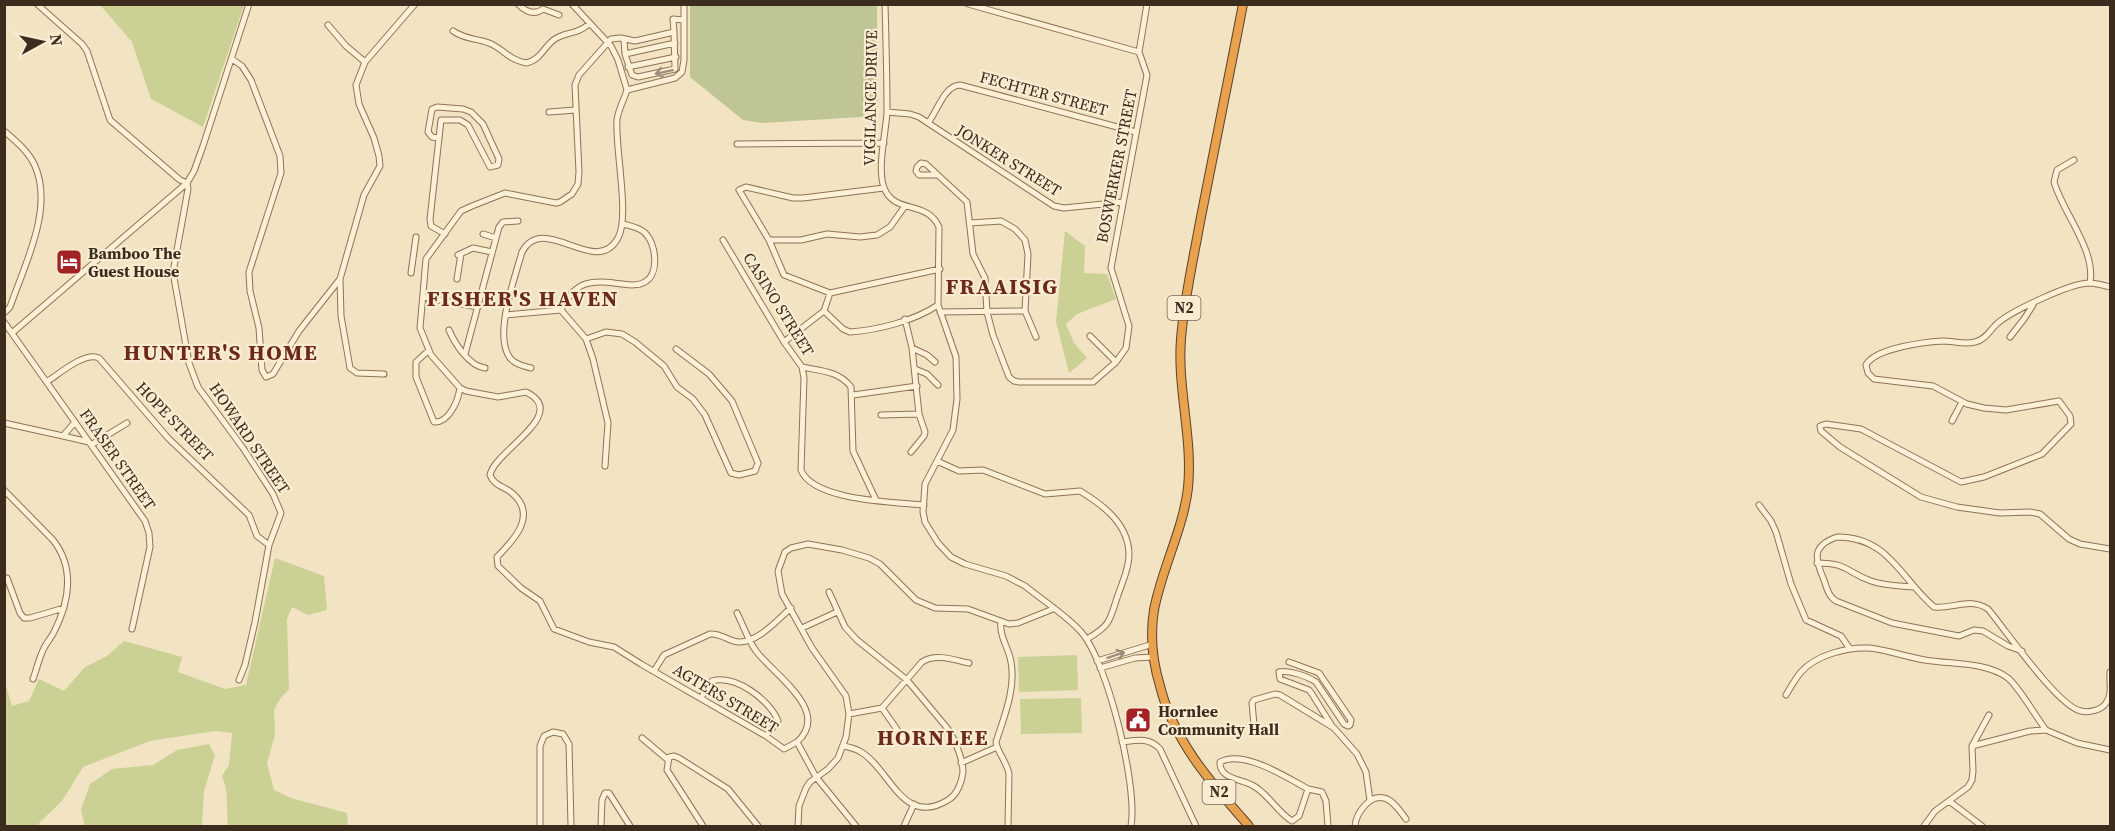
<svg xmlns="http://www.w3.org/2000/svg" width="2115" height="831" font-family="'Source Serif 4',serif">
	<rect width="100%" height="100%" fill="#f2e3c2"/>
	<path fill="#cbd195" d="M100,5H244L203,127L151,99L132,42Z
		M1065,231L1085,246L1084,273L1107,274L1116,299L1077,314L1066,324L1074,343L1087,358L1069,373L1056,322Z
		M275,558L324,576L327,610L308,615L292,607L287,619L289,689L280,699L274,710L275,735L267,763L274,790L291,798L347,813L348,826H228C226,809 229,792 222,776L229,765L232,733L215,731L150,741L83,767L62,801L40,822L38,826H5V683L12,706L29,701L39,679L64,691L85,667L107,656L124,641L182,657L178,672L225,689L246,685Z
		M1077,655L1078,690L1019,692L1018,657Z
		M1081,698L1082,733L1021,734L1020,699Z
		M209,744L215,755L204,791L202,826H85L81,810L90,784L112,769L153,765L177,750Z"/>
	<path fill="#c0c595" d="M690,5H877L878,116L762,123L743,120L690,77Z"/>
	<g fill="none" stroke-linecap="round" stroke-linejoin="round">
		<defs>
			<path id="minor" d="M37,4L82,44L87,51L110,120L180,180L187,183
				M518,4C525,11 534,16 543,9L559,15
				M572,4L611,46L618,60L627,90
				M885,4C886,40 887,76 887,112C886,133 876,171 885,190C896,214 927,200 939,227L938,305L956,357L957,399L953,430L925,484L923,512L925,522L938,543L951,557L965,564L1006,576L1025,586C1041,599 1070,618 1082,633C1108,664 1138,787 1131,826
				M968,4L1139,52
				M328,25L346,46L365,62
				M453,31C466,40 476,38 489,43C504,49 507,59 526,63C541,60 544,46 555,39C567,31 577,35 589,24
				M674,32L673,19L683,20
				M624,40L625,54L632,75L638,77L675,69L674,32L635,41L621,38L611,39L579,75L575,85L579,172L578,184L572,194L560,202L556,203L505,193L472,206L461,211L426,259L420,328L431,355L460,388L466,391L498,397L526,392C571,414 495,450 490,475C494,486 504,486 512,493C538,515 514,540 497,557L498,566L521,588L540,601L554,629L589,642L614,647L641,664L766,736L784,749L797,742
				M625,54L675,43
				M232,59L242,66L251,80L280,156L281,173L249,272L250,291L259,328L262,370L266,377L273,374L299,331L340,279
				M628,67L676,57
				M627,90L675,78L682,72L684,60V4
				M549,112L576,110
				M887,112L910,114L919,117L1054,206L1064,208L1123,202
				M928,123C938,110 944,86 960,85L1136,132
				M4,131C16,141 29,152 35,166C54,209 24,266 10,307L4,313
				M438,138L432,137L428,132L432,109L437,107L463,109L471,112L483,124L499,159L498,165L490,167L468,125L460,120H441L430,219L431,226L445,234
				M737,144L884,143
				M2074,160L2057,170L2054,182C2063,213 2096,250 2090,283
				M937,175H919L916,171L917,167L921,163L926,164L967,202L973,254L985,278L987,312L993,335L1009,377L1014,381L1019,382H1093L1116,362L1126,348L1129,326L1111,268L1147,75L1139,52L1147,4
				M970,223L1001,221L1015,229L1025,240L1028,254L1025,311L1036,337
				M483,234L496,238
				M723,240L784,342L802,367C821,371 839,371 851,387L853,451L876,500
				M769,240H801L827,234L860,237L877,235L890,227L905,206
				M458,255L473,248L492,252
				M411,273L416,237
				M457,279L461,254
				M2110,287C2103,285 2095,283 2088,283C2069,284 2014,310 1999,322C1991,328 1986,340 1975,342C1964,345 1954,341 1943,341C1925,342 1875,348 1866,365L1868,373L1874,379L1933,386L1967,404L1984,408L2006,410L2059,401L2070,416L2071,424L2042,454L1984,477L1961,482L1861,429L1826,424L1820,426L1821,431L1840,447L1921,497L1957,507L2000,513L2030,512L2040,514L2069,539L2080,544L2110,549
				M830,293L784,275L769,240L739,190L746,187L793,198H803L884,188
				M830,293L940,269
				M423,297L478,307
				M561,310C576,279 592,280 622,284C630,285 638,286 645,282C660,273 656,242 644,232C638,227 631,226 623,224
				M561,310L586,339L593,359L608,423L605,466
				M824,311L843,329L850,332C878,330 914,321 938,305
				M824,311L830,293
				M940,312L1025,311
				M506,315L561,310
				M905,319L912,348L919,414L925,432L924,436L911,452
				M4,322L145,521L149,533L150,547L132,629
				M449,330C455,344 469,366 485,368
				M12,333L187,183
				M1090,336L1116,362
				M2010,337L2024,319L2033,305
				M586,339L606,332L622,334L635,342L664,366L677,387L693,399L705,415L731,473L739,475L755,471L758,463L732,401L709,374L676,349
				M784,342L824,311
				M912,348L927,355L935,362
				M428,351L416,362V377L434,422C449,423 458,401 460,388
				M465,354L499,227L503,222L518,221
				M802,367L804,378L801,470C813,501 895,502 924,505
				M531,368C523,366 515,364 510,358C493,335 515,278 522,252C544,211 596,279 618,238C630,217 615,149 617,120C618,110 624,100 627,90
				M915,369L927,374L938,385
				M384,374L357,373L350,368L341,316L340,279L364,195L380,166L379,156L374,138L359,104L356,85L365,62L415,4
				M48,381C60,373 86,351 99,358L168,438L249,515L257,536L269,545
				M853,395L917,386
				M881,415L919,414
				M1952,421L1962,402
				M4,423L63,436L75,422
				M63,436L89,442
				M91,445L127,423
				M937,461L959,471L983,470L1045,494L1080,491C1103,505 1129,524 1129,555C1129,569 1122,583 1118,595C1109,621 1112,624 1087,639
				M4,490L53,540C75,568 69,602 54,632C51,638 47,642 44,648C39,658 37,668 33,679
				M1759,505L1771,521L1776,532L1791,584L1806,620L1841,636L1850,649
				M1817,563C1848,563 1846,572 1871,581C1885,586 1900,586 1914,587
				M7,578L20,613L24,618H30L64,608
				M829,592L845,627L857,640L907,680L948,729C955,740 963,759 963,772C962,782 957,795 948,800C903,828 890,769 861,752C856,749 849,747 843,746
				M737,613C743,625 748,640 756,651C773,674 832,711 797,742L816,777L856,826
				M1001,621C999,637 1009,648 1011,662C1016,689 1004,717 996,742C997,752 1007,762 1009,774L1008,826
				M802,628L837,612
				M2022,651L2008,646L1983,631L1974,630L1959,636L1892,623L1836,601C1829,597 1827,589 1824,580C1815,559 1811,546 1837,537C1889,537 1900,578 1934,607C1954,609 1970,597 1988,609C2005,629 2058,707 2081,711C2089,713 2102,710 2106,703C2113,694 2109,682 2110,672
				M1097,661L1153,644
				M1289,662L1319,673L1351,720L1350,725L1348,726L1344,724L1316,682C1307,676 1289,670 1279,672L1280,679L1309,690L1312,694L1332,726
				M1100,668L1135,658L1154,657
				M654,671L664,655L710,634C721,633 728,641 738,642C758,643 777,620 791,608
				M239,680L245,665L255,622L269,545L281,513L273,494L243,448L198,387L189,363L173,272L188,189L187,183L194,171L203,146L249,4
				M1786,695C1791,687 1795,679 1801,672C1816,655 1847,647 1869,648C1890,650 1911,659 1932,661C1956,664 1988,663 2008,678C2019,687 2036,717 2046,730
				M701,698L712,681C735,674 770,700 778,721L766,736
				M882,708L903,738
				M849,714L882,708L922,662C936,653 954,660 969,663
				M1254,725L1252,703L1254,700L1275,694L1280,695L1334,728L1357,754L1366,772L1370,801
				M642,738L667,759
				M1122,742C1137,740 1149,737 1160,749L1196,826
				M1972,746L1989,715
				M961,763L997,747
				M1308,789C1286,777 1243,749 1220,762C1219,779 1241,779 1252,785C1268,793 1277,812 1292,821L1299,816L1308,789L1322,792L1326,801L1328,826
				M1949,801L1982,826
				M540,826V746L544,736L553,732L563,734L569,744L571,826
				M601,826L602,800L605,793H609L630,826
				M703,826L667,770L669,757L674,756L679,758L728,789L758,826
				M798,826L799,806L806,788L810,782L828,769L838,758L846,737L849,714L846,696L812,648L782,594L778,571L785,552L791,548L808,544L842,550L869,558L880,564L916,600L935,608L968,609L1009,624L1018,623L1053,609
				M904,826L914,804
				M1355,826C1356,814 1369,794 1384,798C1393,800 1401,812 1406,819
				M1924,826L1935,811L1968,787L1972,780L1973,771L1972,746L2030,731L2046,730L2077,743L2110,750"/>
			<path id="highway" d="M1243,4C1229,77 1214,150 1200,222C1193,261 1184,300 1181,339C1177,388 1193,438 1188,488C1183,530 1162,568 1154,610C1150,635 1153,663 1160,686C1174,742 1212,784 1249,826"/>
		</defs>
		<use href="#minor" stroke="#8e7357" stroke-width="7"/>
		<use href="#highway" stroke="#5b412c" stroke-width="10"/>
		<use href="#minor" stroke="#fcf0d6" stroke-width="5"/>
		<use href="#highway" stroke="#e8a14c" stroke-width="8"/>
	</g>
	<defs><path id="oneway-shaft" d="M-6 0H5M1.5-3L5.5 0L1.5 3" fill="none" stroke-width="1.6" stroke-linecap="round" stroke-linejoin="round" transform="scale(1.5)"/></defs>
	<g stroke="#9c8e7a">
		<use href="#oneway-shaft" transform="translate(664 72) rotate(168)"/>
		<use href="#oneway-shaft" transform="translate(1116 655) rotate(-18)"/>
	</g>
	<defs>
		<symbol id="hotel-square" viewBox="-11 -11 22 22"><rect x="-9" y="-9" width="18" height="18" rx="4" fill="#a22225" stroke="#f8edd3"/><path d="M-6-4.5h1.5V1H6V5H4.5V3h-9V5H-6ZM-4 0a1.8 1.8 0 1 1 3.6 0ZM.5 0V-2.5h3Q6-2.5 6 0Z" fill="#fff"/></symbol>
		<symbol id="civic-square" viewBox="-11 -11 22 22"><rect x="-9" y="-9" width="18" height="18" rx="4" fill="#a22225" stroke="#f8edd3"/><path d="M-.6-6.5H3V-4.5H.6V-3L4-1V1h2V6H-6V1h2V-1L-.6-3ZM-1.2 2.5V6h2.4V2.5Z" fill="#fff"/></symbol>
	</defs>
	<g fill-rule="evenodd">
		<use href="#hotel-square" x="54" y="247" width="30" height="30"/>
		<use href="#civic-square" x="1123" y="705" width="30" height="30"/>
	</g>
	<g text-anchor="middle" stroke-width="4.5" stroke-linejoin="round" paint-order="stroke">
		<g fill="#f8edd3" stroke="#746654" stroke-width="1.5">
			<rect x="1167.5" y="296" width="33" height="24" rx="4.5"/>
			<rect x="1202.5" y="780" width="33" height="24" rx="4.5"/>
		</g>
		<g font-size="15" font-weight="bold" fill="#3c2c1d">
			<text x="1184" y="313">N2</text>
			<text x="1219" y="797">N2</text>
		</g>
		<g font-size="16" fill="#3c2c1d" stroke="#f8edd3">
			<text transform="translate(1044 93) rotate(15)" y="6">FECHTER STREET</text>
			<text transform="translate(870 98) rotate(-89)" y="6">VIGILANCE DRIVE</text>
			<text transform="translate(1009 160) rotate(32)" y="6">JONKER STREET</text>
			<text transform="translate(1116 166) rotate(-79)" y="6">BOSWERKER STREET</text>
			<text transform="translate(779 304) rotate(58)" y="6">CASINO STREET</text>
			<text transform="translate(175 421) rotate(46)" y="6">HOPE STREET</text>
			<text transform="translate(250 438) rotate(56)" y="6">HOWARD STREET</text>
			<text transform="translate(118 459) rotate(55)" y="6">FRASER STREET</text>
			<text transform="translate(726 698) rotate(31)" y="6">AGTERS STREET</text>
		</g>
		<g font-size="16" font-weight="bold" fill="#3c2c1d" stroke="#f8edd3" text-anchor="start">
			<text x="88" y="259">Bamboo The<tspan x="88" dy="18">Guest House</tspan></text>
			<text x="1158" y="717">Hornlee<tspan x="1158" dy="18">Community Hall</tspan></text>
		</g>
		<g font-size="22" font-weight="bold" letter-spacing="1.5" fill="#6d2918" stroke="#f8edd3">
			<text x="1002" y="294">FRAAISIG</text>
			<text x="523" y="306">FISHER'S HAVEN</text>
			<text x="221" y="360">HUNTER'S HOME</text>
			<text x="933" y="745">HORNLEE</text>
		</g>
	</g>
	<rect width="2115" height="831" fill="none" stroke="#3c2c1d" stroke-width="12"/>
	<g transform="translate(42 42) rotate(82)" stroke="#f8edd3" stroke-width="4.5" paint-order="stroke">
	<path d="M0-4.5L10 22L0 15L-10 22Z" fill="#3c2c1d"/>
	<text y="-9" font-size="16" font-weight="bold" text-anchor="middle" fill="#3c2c1d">N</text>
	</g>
</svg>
